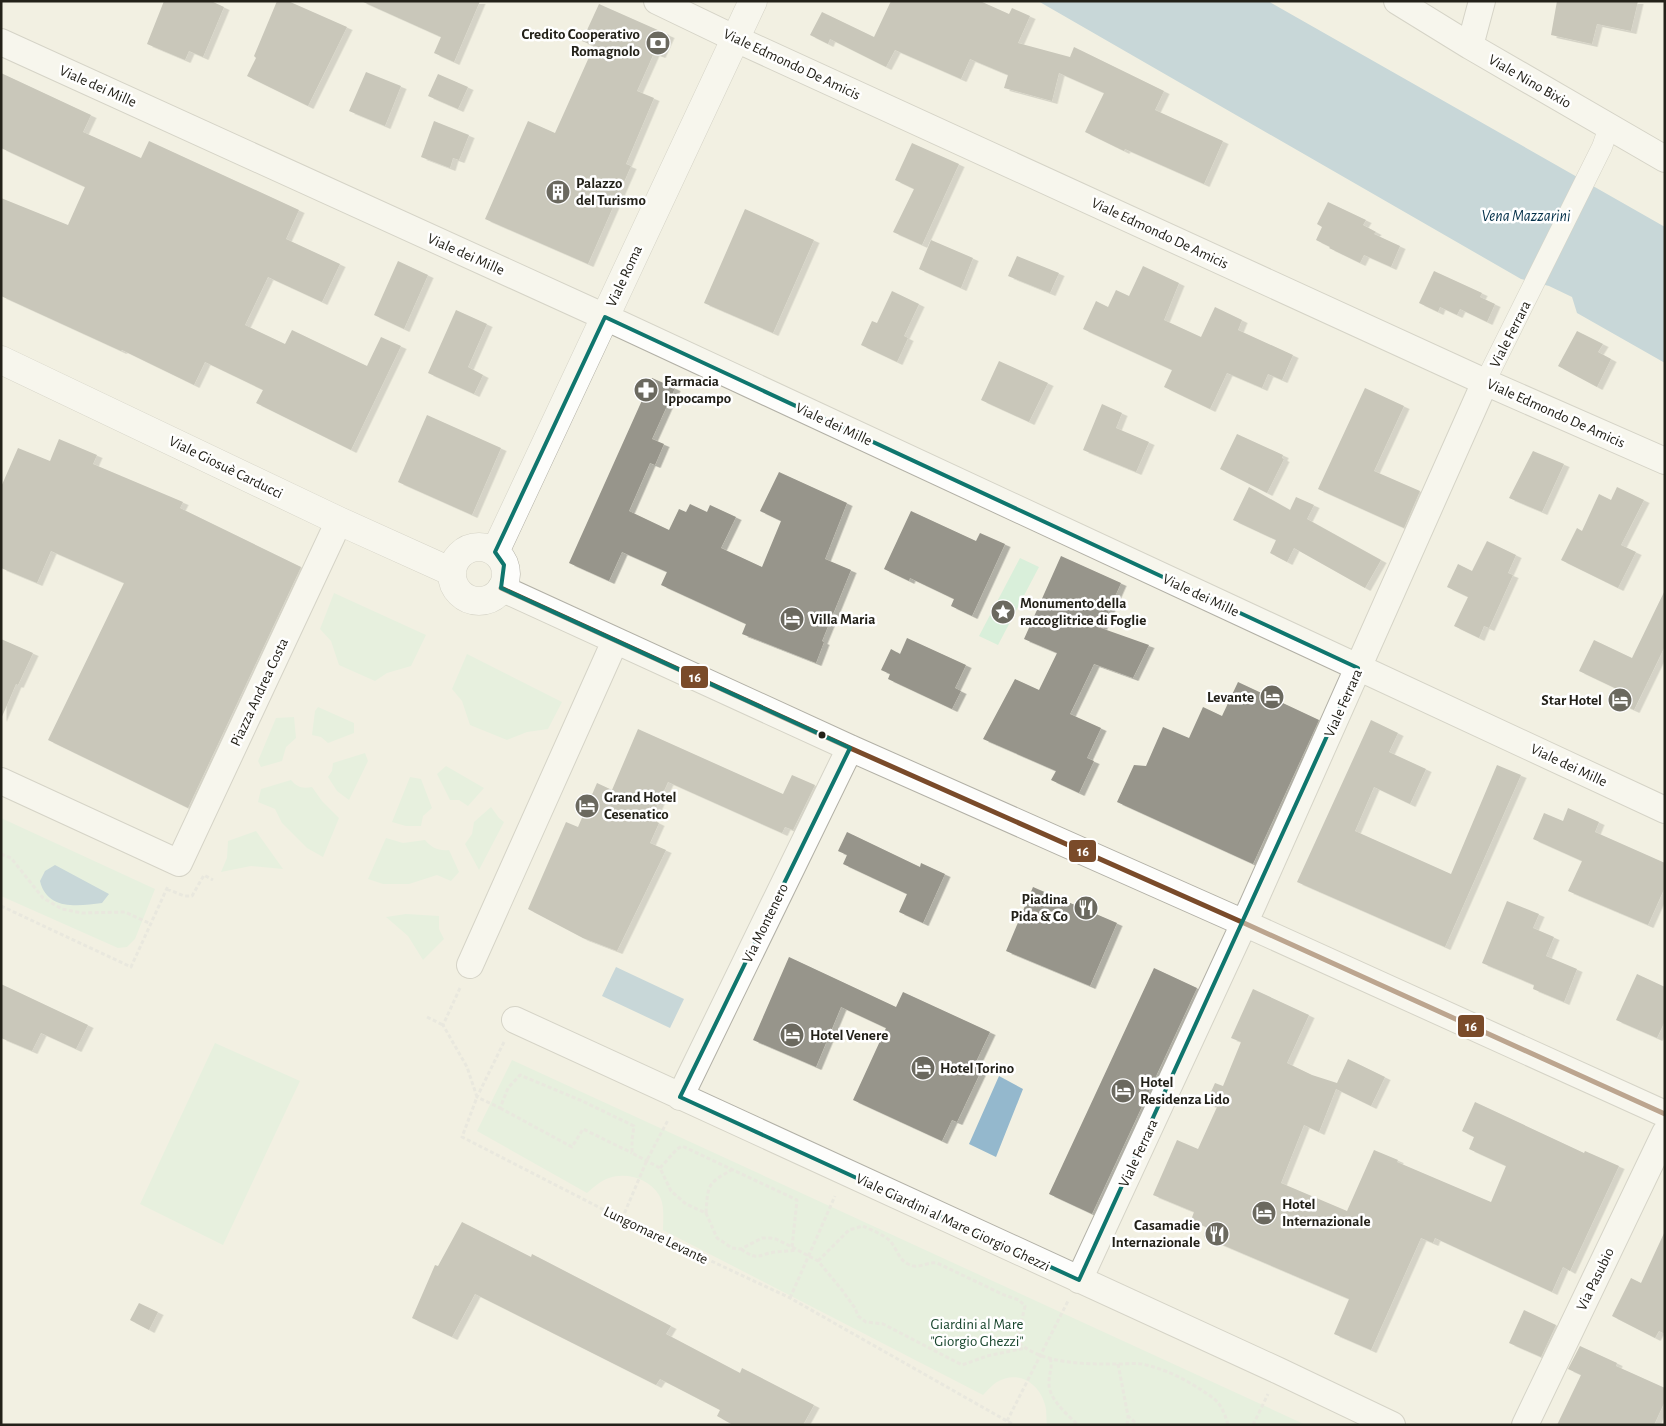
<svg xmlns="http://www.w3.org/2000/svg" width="1666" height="1426" font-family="'Alegreya Sans',sans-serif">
	<defs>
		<filter id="shadow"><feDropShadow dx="5.5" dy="3" stdDeviation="0" flood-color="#0004"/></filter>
	</defs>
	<rect width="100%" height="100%" fill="#f2f0e2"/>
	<path fill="#d9efda" d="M1020,558L1039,567L998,645L979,636Z
		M334,593L426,635L411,666L387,673L375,681L339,665L331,641L320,629Z
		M467,654L562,702L548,729L527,732L507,740L470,725L462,701L452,689Z
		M318,707L354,723V733L328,743L321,737L312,735L315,711Z
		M294,717L296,738L286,747L282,761L261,767L258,761L276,718Z
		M365,753L368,761L349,800L337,791L328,777L332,771L333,763Z
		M446,766L484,788L468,806L459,800H450L437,774Z
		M410,777L421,779L432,808L423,816L421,826H406L392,822Z
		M291,780C297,787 302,789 312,787L322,801L339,818L323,857L307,848L282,823L275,809L258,802L261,789Z
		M491,807L499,818L504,822L479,870L465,844L472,834L474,822Z
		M1,818L155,889L135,939L127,947L118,948L1,896Z
		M256,831L283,869L251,866L221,872L227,858L228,841Z
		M386,838L403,843L425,840C432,848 438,851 449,850L459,872L451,881L437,875L409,884H383L368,879Z
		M406,914L439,916V929L444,939L423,960L408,936L386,917Z
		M215,1043L300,1081L223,1245L140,1204Z
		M512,1060L1306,1425H1047C1046,1419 1047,1411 1045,1405C1040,1384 1018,1369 997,1382C992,1385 987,1391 983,1395L663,1230C663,1219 665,1205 659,1195C649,1179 627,1172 609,1178C600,1181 594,1187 587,1193L477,1131Z"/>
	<path fill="#94b8cd" d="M1038,1H1268L1665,227V363L1577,313L1572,297L1549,286L1521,279Z
		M55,865L109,894L102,903C79,906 47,911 40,881L45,871Z
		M616,967L684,999L670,1028L602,996Z
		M999,1076L1023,1089L996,1157L969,1144Z"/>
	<path fill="#97958b" filter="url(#shadow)" d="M164,1H211L224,7L203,57L189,51L185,60L147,44Z
		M277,1H288L347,27L308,106L247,76L256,58L254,56Z
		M361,1H480L454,62L434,53L441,37Z
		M891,1H980L1009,14L1012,8L1030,16L1018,43L1070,57L1074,47L1164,91L1155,110L1223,141L1204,184L1125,149L1124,151L1085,132L1104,93L1059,73L1052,101L1004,88L1008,75L970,59L961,79L895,50L886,67L830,39L828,44L810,35L822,12L874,37Z
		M1557,1H1638L1631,31L1597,24L1592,44L1551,35Z
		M599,4L669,35L660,55L654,53L637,91L654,98L626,164L631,166L588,264L485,219L528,121L555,133L594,46L582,41Z
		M366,72L401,86L385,126L349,111Z
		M1,73L91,115L83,132L141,158L149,141L299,210L286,239L340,264L322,302L268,277L245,325L285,344L292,330L367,366L381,337L401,346L351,450L256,403L263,390L205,362L194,385L122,350L121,351L1,296V198L68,225L85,187L1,148Z
		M438,74L468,87L458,109L428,96Z
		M434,121L469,135L459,160L453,158L450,168L421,157Z
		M912,143L959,164L922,245L893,232L914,189L895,180Z
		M1328,202L1366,220L1363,225L1376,232L1374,234L1400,246L1391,267L1364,255L1360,263L1329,248L1330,247L1316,240L1322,227L1317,224Z
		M745,209L814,240L773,333L704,303Z
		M931,240L973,258L961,288L919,269Z
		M1017,256L1059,273L1050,293L1008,276Z
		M398,261L428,275L404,329L374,315Z
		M1143,266L1179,283L1164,320L1201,337L1215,307L1242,320L1238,330L1293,355L1282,380L1268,374L1262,388L1227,373L1210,409L1164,387L1172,370L1083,329L1096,301L1108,307L1116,290L1129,296Z
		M1434,271L1482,293L1480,297L1495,304L1487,322L1460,309L1457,315L1440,307L1438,312L1419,303Z
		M892,291L919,304L904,336L908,338L897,362L861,345L872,321L877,323Z
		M456,310L487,324L468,367L483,375L474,394L428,373Z
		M1577,331L1603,344L1598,352L1611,359L1597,387L1558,366Z
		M999,361L1048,383L1029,422L981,400Z
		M652,378L675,388L652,439L664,444L655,465L650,463L629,511L669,530L679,509L686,512L690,504L707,512L710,505L736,517L721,548L762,567L781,521L760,511L779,472L847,503L825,559L851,570L822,641L824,642L816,663L742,634L746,624L661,585L667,572L622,552L609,581L569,563Z
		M1365,388L1404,406L1374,471L1420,491L1404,528L1318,489Z
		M1102,404L1122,413L1116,428L1149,442L1136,472L1083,450Z
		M427,415L501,448L472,515L398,482Z
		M1237,434L1283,455L1282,458L1284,459L1267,493L1220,469Z
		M59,439L97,455L93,464L183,502L180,508L301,567L188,808L48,740L124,583L51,551L37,583L1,568V487L18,448L50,461Z
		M1533,451L1564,464L1542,512L1509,498Z
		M1249,487L1290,510L1296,497L1314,505L1307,519L1381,560L1365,588L1294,548L1287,562L1270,553L1276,540L1233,520Z
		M1617,487L1644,500L1621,545L1636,552L1618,588L1561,560L1577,528L1582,531L1599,494L1611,500Z
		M911,511L976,541L980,533L1005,544L972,616L951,606L954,599L910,578L909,581L884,569Z
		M1487,541L1516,555L1508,573L1513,575L1489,628L1484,626L1479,638L1454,626L1468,597L1447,587L1458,564L1472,571Z
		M1061,556L1121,583L1101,628L1149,645L1133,678L1094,664L1070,714L1101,728L1087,758L1094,761L1079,793L1051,780L1056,771L983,739L1015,679L1039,690L1057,653L1024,639Z
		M1665,590V646L1634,710L1614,701L1619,690L1579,671L1594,640L1632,658Z
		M907,638L966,665L955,688L961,691L952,709L888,679L890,674L881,670L891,649L900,654Z
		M1,639L33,653L18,685L16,684L1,719Z
		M1238,682L1319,720L1253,864L1117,802L1134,765L1146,766L1163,727L1189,738L1203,707L1222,716Z
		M1371,720L1398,733L1389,752L1426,769L1410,804L1374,787L1355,831L1451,874L1497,765L1521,775L1445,947L1297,882Z
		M638,729L783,794L792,775L815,785L793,830L785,827L782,833L668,782L651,819L659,823L650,843L666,850L617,951L583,938L528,909L566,822L578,827L597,783L612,790Z
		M1568,808L1599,822L1595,832L1665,863V887L1648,925L1568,891L1582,861L1533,839L1544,813L1563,821Z
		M847,832L920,867L921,863L945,874L923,923L899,912L907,894L843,864L847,855L838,851Z
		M1033,887L1117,923L1090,986L1006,951Z
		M1507,901L1539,914L1533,928L1554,937L1546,956L1577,969L1564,1002L1533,989L1534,985L1482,963Z
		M789,957L896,1007L903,992L990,1032L974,1066L982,1069L957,1122L952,1120L942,1141L853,1100L886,1028L841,1007L816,1067L753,1040Z
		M1154,968L1197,988L1092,1214L1049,1194Z
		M1637,974L1665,987V1021L1657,1038L1616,1020Z
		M1,984L88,1025L76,1049L41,1033L32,1051L1,1038Z
		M1253,989L1309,1015L1287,1063L1312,1075L1337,1083L1348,1059L1385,1077L1371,1106L1336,1089L1319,1132L1304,1125L1281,1183L1347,1211L1374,1150L1398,1160L1397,1162L1491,1202L1506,1166L1469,1149L1474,1137L1462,1131L1475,1102L1584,1153L1585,1151L1619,1166L1570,1271L1563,1267L1552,1292L1435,1238L1433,1243L1421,1238L1371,1350L1334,1334L1349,1299L1204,1237L1208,1228L1191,1220L1194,1212L1153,1195L1177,1140L1198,1149L1217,1107L1206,1103L1215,1083L1223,1086L1241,1042L1231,1038Z
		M462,1222L531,1257L532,1254L671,1326L666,1334L740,1373L742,1368L814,1405L803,1425H733L717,1416L720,1410L660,1379L656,1385L475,1294L452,1337L412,1318L435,1265L438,1266Z
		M1665,1231V1334L1659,1331L1655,1338L1612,1316L1631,1278L1641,1283Z
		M139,1303L158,1312L149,1330L130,1320Z
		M1524,1310L1556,1325L1541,1357L1509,1343Z
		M1580,1346L1617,1363L1616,1366L1665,1388V1401L1654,1425H1557L1581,1375L1568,1369Z"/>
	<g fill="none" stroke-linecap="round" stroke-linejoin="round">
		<defs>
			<path id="pedestrian" d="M1485,382L1602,147L1609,127"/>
			<path id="minor" d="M657,1L736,39L1485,382L1665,461
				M1397,1L1470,46L1665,159
				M1,42L605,317L1665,810
				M1470,46L1482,1
				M501,588L850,748L1244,923L1665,1114
				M1,781L179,863L339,521
				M470,965L615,641
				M515,1020L1279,1371L1392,1425
				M680,1097L850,748
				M1079,1280L1253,904L1485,382
				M1525,1425L1665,1133"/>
			<path id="tertiary" d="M1,360L339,521L452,572
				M452 574a27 27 0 1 1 54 0a27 27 0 1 1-54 0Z
				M495,552L753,1"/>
		</defs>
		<use href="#pedestrian" stroke="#b2b0a6" stroke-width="21"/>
		<use href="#minor" stroke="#b2b0a6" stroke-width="28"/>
		<use href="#tertiary" stroke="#b2b0a6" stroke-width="29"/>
		<path stroke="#deddda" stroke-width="3" stroke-dasharray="4 2.5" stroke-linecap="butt" d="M1,854L11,858L43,898L62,909L82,913L125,912L151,924
			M167,889L184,896H192L204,875L213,880
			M1,906L131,967L168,886
			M460,988L443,1025L467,1067L477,1097L462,1137L622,1219L790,1298L1014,1425
			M427,1017L443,1025
			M504,1042L477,1097L500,1108L508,1088L520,1075L580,1100L634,1126L632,1140V1153L660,1168L671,1191L686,1204L706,1213L717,1238L732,1248L741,1249L762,1238H770L776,1239L792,1247L818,1261L842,1290L855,1308L858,1316L866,1322L883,1324L962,1365L987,1356L1025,1348
			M500,1108L572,1147L583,1129L632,1153
			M660,1168L677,1149L682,1146L797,1200L792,1247
			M706,1213C708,1184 707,1184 733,1169
			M622,1219L647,1160L668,1120
			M741,1249C759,1262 758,1254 776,1252C783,1251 790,1251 797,1250
			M818,1261L849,1230L863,1226C871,1230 885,1235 891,1242C898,1251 900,1264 914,1266C921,1267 928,1262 937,1263L1004,1295L1019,1300L1025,1306L1017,1341C1042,1365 1086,1364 1119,1364C1127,1364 1135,1363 1142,1364C1161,1368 1179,1376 1195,1386C1215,1399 1221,1400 1228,1425
			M790,1298L835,1196
			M1050,1358C1053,1369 1049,1372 1049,1382C1048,1399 1067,1414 1078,1425
			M1118,1364L1128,1416L1138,1425
			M1007,1421L1068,1301
			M1127,1425L1128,1417
			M1253,1425L1268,1394"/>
		<use href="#pedestrian" stroke="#fdfdfb" stroke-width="20"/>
		<use href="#minor" stroke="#fdfdfb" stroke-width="26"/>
		<use href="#tertiary" stroke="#fdfdfb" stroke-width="28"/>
		<defs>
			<path id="bus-1" d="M501,588L850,748L1244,923L1665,1114"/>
		</defs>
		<use href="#bus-1" stroke="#fff" stroke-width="9"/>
		<use href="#bus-1" stroke="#7a4b2a" stroke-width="5"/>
	</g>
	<path d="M0 0H1666V1426H0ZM605,317L1358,668L1079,1280L680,1097L850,748L501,588L504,565L495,552Z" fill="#f2f0e2" fill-opacity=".55" fill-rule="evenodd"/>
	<path fill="none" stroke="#0f766e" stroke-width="4" stroke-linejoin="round" d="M605,317L1358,668L1079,1280L680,1097L850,748L501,588L504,565L495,552Z"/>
	<defs>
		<symbol id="bank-disc" viewBox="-11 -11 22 22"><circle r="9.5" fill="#6b695f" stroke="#fff"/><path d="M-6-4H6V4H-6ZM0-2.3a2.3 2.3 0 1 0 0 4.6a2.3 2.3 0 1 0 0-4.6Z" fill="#fff"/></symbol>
		<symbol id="building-disc" viewBox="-11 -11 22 22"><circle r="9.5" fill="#6b695f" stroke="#fff"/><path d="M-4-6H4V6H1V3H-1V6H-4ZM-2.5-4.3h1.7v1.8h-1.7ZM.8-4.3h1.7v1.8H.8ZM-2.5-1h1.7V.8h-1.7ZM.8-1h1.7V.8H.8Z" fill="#fff"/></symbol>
		<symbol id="pharmacy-disc" viewBox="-11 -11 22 22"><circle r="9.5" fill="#6b695f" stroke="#fff"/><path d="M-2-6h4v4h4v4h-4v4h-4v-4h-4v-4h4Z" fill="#fff"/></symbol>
		<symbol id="sight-disc" viewBox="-11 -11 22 22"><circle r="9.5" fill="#6b695f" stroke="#fff"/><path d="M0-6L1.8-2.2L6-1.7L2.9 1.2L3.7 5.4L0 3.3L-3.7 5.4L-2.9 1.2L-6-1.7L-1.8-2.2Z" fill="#fff"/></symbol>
		<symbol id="hotel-disc" viewBox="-11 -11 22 22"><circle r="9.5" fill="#6b695f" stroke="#fff"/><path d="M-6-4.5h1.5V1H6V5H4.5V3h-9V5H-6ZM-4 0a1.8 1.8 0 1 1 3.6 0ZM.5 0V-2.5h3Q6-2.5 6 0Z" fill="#fff"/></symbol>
		<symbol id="restaurant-disc" viewBox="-11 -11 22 22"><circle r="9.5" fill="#6b695f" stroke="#fff"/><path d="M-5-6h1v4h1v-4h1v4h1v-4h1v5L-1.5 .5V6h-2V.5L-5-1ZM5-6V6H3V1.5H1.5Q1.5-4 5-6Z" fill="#fff"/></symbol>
	</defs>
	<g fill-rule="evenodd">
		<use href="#bank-disc" x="644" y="29" width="28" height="28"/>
		<use href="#building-disc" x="544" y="178" width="28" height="28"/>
		<use href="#pharmacy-disc" x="632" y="376" width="28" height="28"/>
		<use href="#sight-disc" x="989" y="598" width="28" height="28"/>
		<use href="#hotel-disc" x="778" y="605" width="28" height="28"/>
		<use href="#hotel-disc" x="1258" y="683" width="28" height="28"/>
		<use href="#hotel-disc" x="1606" y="686" width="28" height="28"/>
		<use href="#hotel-disc" x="573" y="792" width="28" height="28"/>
		<use href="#restaurant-disc" x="1072" y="894" width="28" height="28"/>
		<use href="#hotel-disc" x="778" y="1021" width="28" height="28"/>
		<use href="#hotel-disc" x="909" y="1054" width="28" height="28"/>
		<use href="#hotel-disc" x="1109" y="1077" width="28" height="28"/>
		<use href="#hotel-disc" x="1250" y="1199" width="28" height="28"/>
		<use href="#restaurant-disc" x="1203" y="1220" width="28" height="28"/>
	</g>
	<circle fill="#232119" stroke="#fff" stroke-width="2" cx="822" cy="735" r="4.5"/>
	<g text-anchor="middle" stroke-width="5" stroke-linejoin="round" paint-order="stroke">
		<g font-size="15" font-weight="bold" fill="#232119" stroke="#fff" text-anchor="start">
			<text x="640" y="39" text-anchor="end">Credito Cooperativo<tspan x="640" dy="17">Romagnolo</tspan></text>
			<text x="576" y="188">Palazzo<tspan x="576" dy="17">del Turismo</tspan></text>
			<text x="664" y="386">Farmacia<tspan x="664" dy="17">Ippocampo</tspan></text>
			<text x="1020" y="608">Monumento della<tspan x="1020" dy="17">raccoglitrice di Foglie</tspan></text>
			<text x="810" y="624">Villa Maria</text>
			<text x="1254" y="702" text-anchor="end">Levante</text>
			<text x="1602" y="705" text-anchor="end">Star Hotel</text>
			<text x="604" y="802">Grand Hotel<tspan x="604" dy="17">Cesenatico</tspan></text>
			<text x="1068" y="904" text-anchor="end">Piadina<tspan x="1068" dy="17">Pida &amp; Co</tspan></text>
			<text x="810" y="1040">Hotel Venere</text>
			<text x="940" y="1073">Hotel Torino</text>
			<text x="1140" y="1087">Hotel<tspan x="1140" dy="17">Residenza Lido</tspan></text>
			<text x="1282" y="1209">Hotel<tspan x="1282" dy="17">Internazionale</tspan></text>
			<text x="1200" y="1230" text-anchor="end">Casamadie<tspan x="1200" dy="17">Internazionale</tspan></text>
		</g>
		<g font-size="15" fill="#232119" stroke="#fff">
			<text transform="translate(792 64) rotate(25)" y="5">Viale Edmondo De Amicis</text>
			<text transform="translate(1530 81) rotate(30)" y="5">Viale Nino Bixio</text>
			<text transform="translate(98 86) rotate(24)" y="5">Viale dei Mille</text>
			<text transform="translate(1160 233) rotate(25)" y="5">Viale Edmondo De Amicis</text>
			<text transform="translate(466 254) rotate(24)" y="5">Viale dei Mille</text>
			<text transform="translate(624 276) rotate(-65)" y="5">Viale Roma</text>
			<text transform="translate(1510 334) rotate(-63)" y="5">Viale Ferrara</text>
			<text transform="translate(1556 413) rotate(24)" y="5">Viale Edmondo De Amicis</text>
			<text transform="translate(834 424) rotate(25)" y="5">Viale dei Mille</text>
			<text transform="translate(226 467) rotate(26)" y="5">Viale Giosuè Carducci</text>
			<text transform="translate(1201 595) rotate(25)" y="5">Viale dei Mille</text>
			<text transform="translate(259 692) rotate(-65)" y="5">Piazza Andrea Costa</text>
			<text transform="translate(1343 703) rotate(-66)" y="5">Viale Ferrara</text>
			<text transform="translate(1569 765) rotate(25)" y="5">Viale dei Mille</text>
			<text transform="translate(765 923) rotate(-64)" y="5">Via Montenero</text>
			<text transform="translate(1138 1153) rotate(-65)" y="5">Viale Ferrara</text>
			<text transform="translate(953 1222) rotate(25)" y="5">Viale Giardini al Mare Giorgio Ghezzi</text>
			<text transform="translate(656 1235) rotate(26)" y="5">Lungomare Levante</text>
			<text transform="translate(1595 1279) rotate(-64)" y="5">Via Pasubio</text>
		</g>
		<g font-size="15" fill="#18452d" stroke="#fff">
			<text x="977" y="1329">Giardini al Mare<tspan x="977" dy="17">"Giorgio Ghezzi"</tspan></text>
		</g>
		<g font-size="16" font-style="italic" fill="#022f48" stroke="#fff">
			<text x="1526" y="221">Vena Mazzarini</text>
		</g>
	</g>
	<g stroke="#fff" stroke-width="2">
		<rect x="680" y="665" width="29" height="24" rx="5" fill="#7a4b2a"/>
		<rect x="1068" y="839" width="29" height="24" rx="5" fill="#7a4b2a"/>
		<rect x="1457" y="1014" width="28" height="24" rx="5" fill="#7a4b2a"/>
	</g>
	<g font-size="14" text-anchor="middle" font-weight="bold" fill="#fff">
		<text x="695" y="682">16</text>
		<text x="1083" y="856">16</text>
		<text x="1471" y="1031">16</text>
	</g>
	<rect width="1666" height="1426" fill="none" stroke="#232119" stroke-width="5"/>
</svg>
